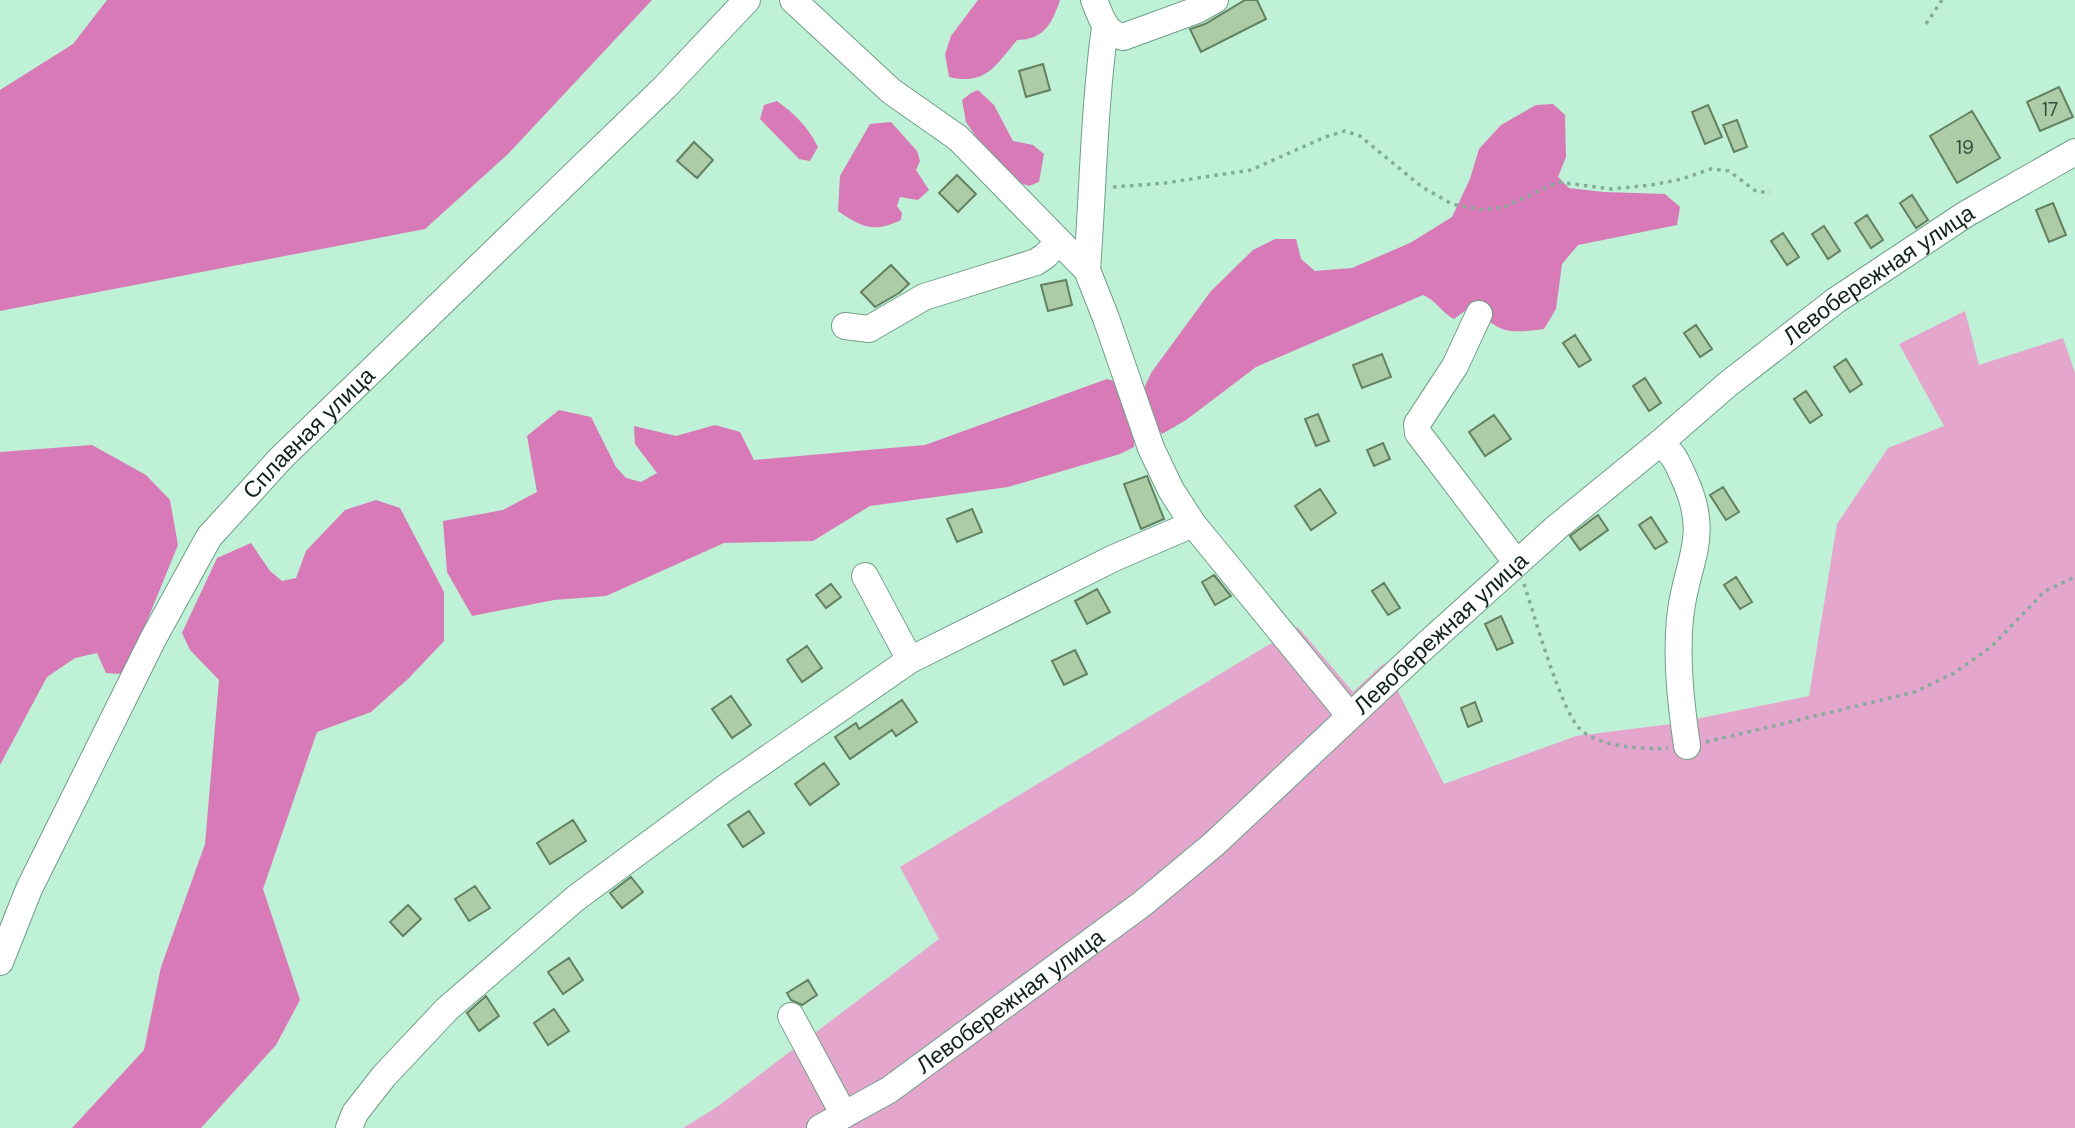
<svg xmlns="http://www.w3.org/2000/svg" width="2075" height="1128" font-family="'DM Sans',sans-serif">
	<rect width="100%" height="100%" fill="#bff1d7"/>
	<path fill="#e4a6cc" d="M1965,311L1979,365L2063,338L2075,373V1128H683L717,1107L939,939L900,867L1298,627L1353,692L1384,663L1444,784L1576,736L1671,724L1809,696L1837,524L1888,448L1944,426L1899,344Z"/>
	<path fill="#d87ab7" d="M107,0H652L508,154L425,229L0,311V90L73,44Z
		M978,0H1060C1052,24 1043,40 1017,40C996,65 986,86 949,77L945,54L951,36Z
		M978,90L994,105L1013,141L1033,145L1044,154L1039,182L1029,186L1013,180L979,141L966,122L962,100L971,93Z
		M777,101C795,114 808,127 818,147L810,161L799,159L760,119L764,105Z
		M1553,104L1565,115L1566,157L1558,177L1569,188L1604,192L1665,194L1680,207L1677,225L1578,245L1562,264L1556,309L1544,329C1504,334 1503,333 1470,307L1454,319C1441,312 1437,301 1423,295L1256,367L1186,420L1162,434L1150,419L1142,393L1151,373L1211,291L1253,250L1275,239H1296L1301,259L1315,271L1352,268L1410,243L1452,217L1470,179L1479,149L1501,125L1536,105Z
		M891,122L917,151L920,161L916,170L929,190L918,200L900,197L897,206L902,213L901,220C874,233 863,228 838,211L840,176L870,124Z
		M1107,379L1117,382L1134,434V447L1120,454L1008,487L870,506L813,541L724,543L606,596L554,600L472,616L447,572L443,521L503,510L537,492L527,436L559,410L591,417L616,467L626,478L641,482L657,473L635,444L634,426L676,436L715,425L740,432L754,460L925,445Z
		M92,445L146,475L170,500L178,545L147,621L121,674L106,673L97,653L75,658L47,677L0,765V452Z
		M376,500L400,508L444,592V641L409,678L371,712L317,732L263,889L300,1000L276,1045L201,1128H72L144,1050L161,967L205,844L219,680L190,650L182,633L217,558L251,543L270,571L282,581L296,578L306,551L345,510Z"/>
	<path fill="#abcca7" stroke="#63815f" stroke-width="2" d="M1245,0H1257L1266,19L1201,52L1190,29L1205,24Z
		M1043,64L1050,90L1026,97L1019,71Z
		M2059,87L2073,117L2040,131L2027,102Z
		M1708,105L1722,137L1705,144L1692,112Z
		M1972,111L2000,158L1957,183L1930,136Z
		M1737,120L1747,147L1734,152L1723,125Z
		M694,142L713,160L697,178L677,161Z
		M957,175L976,194L958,212L939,193Z
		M1912,195L1928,220L1916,228L1900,203Z
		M2053,203L2066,235L2049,242L2036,210Z
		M1867,215L1883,240L1871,248L1855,223Z
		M1824,226L1840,251L1828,259L1812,234Z
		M1783,233L1799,257L1787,265L1771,241Z
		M891,265L909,284L899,293L875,307L861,292Z
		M1066,280L1072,305L1048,311L1041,285Z
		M1696,325L1712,349L1700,357L1684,333Z
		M1575,335L1591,360L1579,367L1563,343Z
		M1382,354L1391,377L1362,388L1353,365Z
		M1846,359L1862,384L1850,392L1834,367Z
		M1645,378L1661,403L1649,411L1633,386Z
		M1806,391L1822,415L1810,423L1794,399Z
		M1318,414L1329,441L1316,446L1305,419Z
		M1494,415L1511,439L1485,456L1469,432Z
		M1383,443L1390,459L1374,466L1367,450Z
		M1147,476L1164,519L1141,529L1124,484Z
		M1723,487L1739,512L1726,520L1710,495Z
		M1320,489L1336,513L1311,530L1295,506Z
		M972,509L982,532L957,542L947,519Z
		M1598,515L1608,530L1580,550L1570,536Z
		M1651,517L1667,542L1655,549L1639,525Z
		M1214,575L1231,596L1215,605L1202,582Z
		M1736,577L1752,602L1740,609L1724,585Z
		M1384,583L1400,608L1388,615L1372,591Z
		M831,584L841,597L826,608L816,595Z
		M1097,589L1110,612L1087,624L1075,601Z
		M1501,616L1513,643L1497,650L1485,624Z
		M807,646L822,668L802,682L787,660Z
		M1075,650L1087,674L1064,685L1052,661Z
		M731,696L751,725L732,738L712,709Z
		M902,700L917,722L896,736L892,730L850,759L835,737L856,723L859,729Z
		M1475,702L1482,721L1468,727L1461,708Z
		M824,763L839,784L810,805L795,784Z
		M749,811L764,833L743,847L728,825Z
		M573,820L586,841L550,864L537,843Z
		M631,877L643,892L622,908L610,893Z
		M475,886L490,908L469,921L455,899Z
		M408,905L421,919L403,936L390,922Z
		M569,958L583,980L563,994L548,972Z
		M808,980L817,995L802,1005L791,1000L787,993Z
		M486,996L499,1016L479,1031L467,1013Z
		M554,1009L569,1031L548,1045L534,1023Z"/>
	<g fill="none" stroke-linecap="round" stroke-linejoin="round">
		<defs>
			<g id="minor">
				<path d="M793,0L891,91L958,138L1087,270L1106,318L1151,448L1171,490L1193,524L1350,716"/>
				<path d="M1094,0C1101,16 1104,33 1123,37L1197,10L1215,0"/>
				<path d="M1087,270C1093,189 1094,108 1105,27"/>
				<path d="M1479,314L1455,366L1417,424L1418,433L1516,562"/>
				<path d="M845,326L869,329L924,297L1036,262L1045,256L1059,242"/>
				<path d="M1660,443C1674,454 1677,462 1684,478C1712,538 1686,560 1680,618C1676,661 1681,704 1687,746"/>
				<path d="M865,576L910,660"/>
				<path id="s1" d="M0,962L29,889L153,639L209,537L281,458L665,87L747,0"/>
				<path d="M791,1016L844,1115"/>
				<path d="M349,1128L355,1113L384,1076L447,1009L576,898L725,788L910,660L1114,558L1193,524"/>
				<path id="s2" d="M820,1128L889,1090L1142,904L1214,844L1426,645L1557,527L1660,443L1728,384L1835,301L1966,214L2075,152"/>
			</g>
		</defs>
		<use href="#minor" stroke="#6f9f87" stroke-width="28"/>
		<path stroke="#84ac98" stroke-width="3.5" stroke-dasharray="3.5 5" stroke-linecap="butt" d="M1926,24L1942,0
			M1113,187L1165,183L1251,170L1325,137L1345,131L1360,136L1422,187L1452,204L1483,210L1504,207L1558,182L1611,189L1651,185L1682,179L1711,169L1729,171L1757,192H1770
			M1524,584C1534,614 1561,711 1580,729C1598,747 1644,750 1668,748
			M1706,742L1915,692L1954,673L1991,647L2045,591L2075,577"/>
		<use href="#minor" stroke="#fff" stroke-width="26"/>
	</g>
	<g text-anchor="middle" stroke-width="6" stroke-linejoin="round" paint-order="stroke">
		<g font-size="19" fill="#364d3c">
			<text x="2050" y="116">17</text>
			<text x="1965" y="154">19</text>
		</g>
		<g font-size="23" fill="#0f2319" stroke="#fff">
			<text dy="8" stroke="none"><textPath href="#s2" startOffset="1363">Левобережная улица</textPath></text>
			<text dy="8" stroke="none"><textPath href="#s1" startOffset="618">Сплавная улица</textPath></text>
			<text dy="8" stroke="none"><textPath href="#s2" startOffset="796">Левобережная улица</textPath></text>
			<text dy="8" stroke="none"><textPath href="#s2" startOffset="229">Левобережная улица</textPath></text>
		</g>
	</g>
</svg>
